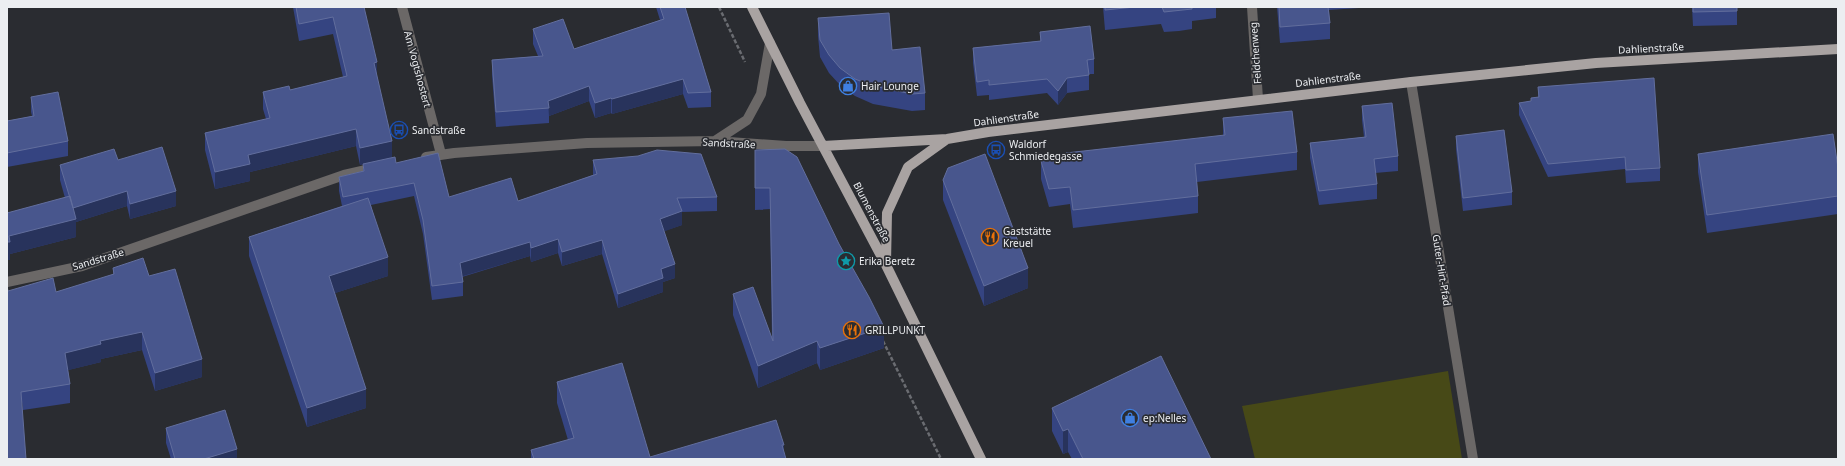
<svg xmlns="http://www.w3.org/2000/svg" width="1845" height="466" font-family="'Noto Sans',sans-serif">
	<rect width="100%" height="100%" fill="#2a2c31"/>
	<path fill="#474917" d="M1448,371L1462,459H1255L1242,406Z"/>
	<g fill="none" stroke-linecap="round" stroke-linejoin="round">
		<path stroke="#6a6c71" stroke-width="2.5" stroke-dasharray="4 2" stroke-linecap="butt" d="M719,7L745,62
			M883,341L941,459"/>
		<path stroke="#6b6867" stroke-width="10" d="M402,7L441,154
			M1252,7L1258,99
			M1411,82L1473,459
			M715,141L747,120L761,94L770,43
			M426,157L454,153L587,143L715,141L786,146H823
			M7,282L82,266L344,175L375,168"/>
		<path stroke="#a9a3a2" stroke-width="10" d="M752,7L800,103L886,265L981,459
			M823,146L947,139L988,132L1411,82L1596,63L1838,49
			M886,263L887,213L908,167L947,139"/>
	</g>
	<path fill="#354481" d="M293,7H364L392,157L396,163L449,197L518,201L593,175V160L717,197V211L682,212V225L664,231L675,278L663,282V292L618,308L602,254L562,266L558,253L531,262L530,256L462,277L463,282V296L432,300L423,234L414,196L371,205L388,276L335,293L366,408L307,427L249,256V237L342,206L339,191V177L363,171V164L360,165L356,146L250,172V181L215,189L205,150V133L266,119L263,109V92L290,90L343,77L333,34L299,41Z
		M656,7H685L711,92V107L688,108L683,94L612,114L611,113L595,118L589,101L549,116V123L496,127L492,75V60L538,56L533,44V29L574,49L660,20Z
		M1103,7H1216V18L1192,21V29L1179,31L1164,32L1161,24L1105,30Z
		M1277,7H1374L1329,10L1330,23V39L1280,43Z
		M1692,7H1737V25L1693,26Z
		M818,18L892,50L925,93V110L912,111L873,104L855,96L840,85L829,73L820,57L818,36Z
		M1040,32L1094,59V74H1089V90L1067,93L1058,105L1047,93L989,100V95L977,96L973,63V48L1040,41Z
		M1538,87L1660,168V181L1626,183L1625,169L1548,177L1519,115V103L1531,101V98L1538,97Z
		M31,97L68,141V156L7,167V121L32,116L31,112Z
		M1362,106L1398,156V171L1375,173L1377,184V199L1319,205L1310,158V143L1364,137L1362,120Z
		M1223,118L1297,152V170L1197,182L1198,196V213L1073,228L1070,204L1049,207L1041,179V161L1066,158V153L1223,136Z
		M1456,136L1512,192V205L1463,211L1456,149Z
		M755,150L884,348L820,370L817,363L758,388L733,315V294L772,340L770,209L755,210Z
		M1698,154L1838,168V214L1707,233L1698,172Z
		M118,160L176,206L130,219L127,206L76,222V237L10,254V260L7,213L65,198L60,180V165Z
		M943,180L1028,288L984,306L943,200Z
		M113,268L149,276L202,377L155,391L142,350L101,359V362L68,370L70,384V403L23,410L8,291L56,292L113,275Z
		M557,382L650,457L784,452L786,459H531V450L568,440L557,403Z
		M1052,408L1211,459H1072L1068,452L1063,454L1052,431Z
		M166,428L237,459H171L166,443Z"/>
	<path fill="#28335c" d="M377,62V79L374,63Z
		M1067,78V93L1058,105V91Z
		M683,79V94L612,114V99Z
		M589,86V101L549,116L548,101Z
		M611,98V113L595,118V103Z
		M356,129V146L250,172V181L215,189V172L248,155Z
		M392,141V158L360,165V148Z
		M127,191V206L76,222V237L10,254V260H7V242L9,236L73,208Z
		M176,191V206L130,219V204Z
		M682,211V225L660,233V219Z
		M558,239V253L531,262V248Z
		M602,240V254L562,266V252Z
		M530,242V256L460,277V263Z
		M388,257V276L329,295V276Z
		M675,264V278L663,282V292L618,308V294L661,269Z
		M1028,268V288L984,306V286Z
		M884,327V348L820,370V348Z
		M142,332V350L101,359V362L65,371V353L100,341Z
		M817,341V363L758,388V366Z
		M202,359V377L155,391V373Z
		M366,389V408L307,427V408Z
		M1068,429V452L1063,454V431Z
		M782,445H784V459Z
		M237,449V459H204Z"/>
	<path fill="#48568d" stroke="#626e9d" d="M296,7H364L377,62L374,63L392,141L360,148L356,129L248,155L250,164L215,172L205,133L270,118L263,92L289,86L290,90L347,76L333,17L299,24Z
		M660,7H685L711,92L688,93L683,79L612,99L611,98L595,103L589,86L548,101L549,108L496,112L492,60L543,56L533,29L563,19L574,49L664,19Z
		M1105,7H1135L1105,10Z
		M1162,7H1192V9L1164,12Z
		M1279,7H1328L1330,23L1280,27Z
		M1693,7H1737V11L1693,12Z
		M889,13L892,50L920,47L925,93L912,94L873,86L855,79L840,68L829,55L820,40L818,18Z
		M1090,26L1094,59L1087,60L1089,75L1067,78L1058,91L1047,79L989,85V80L977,82L973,48L1041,41L1040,32Z
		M1654,78L1660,168L1626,170L1625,157L1548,164L1519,103L1531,101V98L1539,97L1538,87Z
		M58,92L68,141L7,153V121L34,116L31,97Z
		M1392,103L1398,156L1374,159L1377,184L1319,191L1310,143L1366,137L1362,106Z
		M1292,111L1297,152L1195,164L1198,196L1073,210L1070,187L1049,189L1041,161L1067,158L1066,153L1225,135L1223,118Z
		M1504,130L1512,192L1463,198L1456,136Z
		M1833,134L1838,168V196L1707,215L1698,154Z
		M162,147L176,191L130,204L127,191L73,208L60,165L114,149L118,160Z
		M785,149L797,157L839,244L869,297L884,327L820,348L817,341L758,366L733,294L753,287L773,341L770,188H755V150Z
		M657,150L701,154L717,197L677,198L682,211L660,219L675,264L661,269L663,278L618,294L602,240L562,252L558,239L531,248L530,242L460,263L463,282L432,286L423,220L414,183L343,197L339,177L364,171L363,164L395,157L396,163L438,153L449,197L511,178L518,201L597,174L593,160L638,156Z
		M985,154L1028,268L984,286L943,180L948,168Z
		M70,196L76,219L9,236L10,242H7V213Z
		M368,198L388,257L329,276L366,389L307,408L249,237Z
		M143,258L149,276L175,269L202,359L155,373L142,332L100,341L101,344L65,353L70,384L21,392L26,459H7V286L8,291L53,278L56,292L114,274L113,268Z
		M1161,356L1211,459H1083L1068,429L1063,431L1052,408Z
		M622,363L650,457L776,420L784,445H782L786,459H534L531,450L574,438L557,382Z
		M225,410L237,449L204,459H175L166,428Z"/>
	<defs>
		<symbol id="shop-ring" viewBox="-11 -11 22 22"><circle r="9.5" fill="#2a2c31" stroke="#3f7fe0" stroke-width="1.5"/><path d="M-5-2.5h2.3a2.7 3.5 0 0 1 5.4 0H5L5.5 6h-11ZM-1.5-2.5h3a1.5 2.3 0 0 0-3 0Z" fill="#3f7fe0"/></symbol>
		<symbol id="bus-ring" viewBox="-11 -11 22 22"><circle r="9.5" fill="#2a2c31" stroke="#1a4fb4" stroke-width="1.5"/><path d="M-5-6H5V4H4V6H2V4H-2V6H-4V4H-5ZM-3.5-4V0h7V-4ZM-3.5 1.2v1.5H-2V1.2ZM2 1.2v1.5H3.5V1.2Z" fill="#1a4fb4"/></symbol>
		<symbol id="restaurant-ring" viewBox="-11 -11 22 22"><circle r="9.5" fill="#2a2c31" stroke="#e8710a" stroke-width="1.5"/><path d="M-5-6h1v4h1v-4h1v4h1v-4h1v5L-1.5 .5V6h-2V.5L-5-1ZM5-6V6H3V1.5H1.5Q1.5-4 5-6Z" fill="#e8710a"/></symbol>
		<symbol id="sight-ring" viewBox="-11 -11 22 22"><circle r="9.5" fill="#2a2c31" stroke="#0f9aa8" stroke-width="1.5"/><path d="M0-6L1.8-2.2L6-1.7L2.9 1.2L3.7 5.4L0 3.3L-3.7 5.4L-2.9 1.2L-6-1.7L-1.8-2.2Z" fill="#0f9aa8"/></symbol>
	</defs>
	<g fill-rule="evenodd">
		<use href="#shop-ring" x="838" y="76" width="20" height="20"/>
		<use href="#bus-ring" x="389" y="120" width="20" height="20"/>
		<use href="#bus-ring" x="986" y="140" width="20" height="20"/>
		<use href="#restaurant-ring" x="980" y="227" width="20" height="20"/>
		<use href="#sight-ring" x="836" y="251" width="20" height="20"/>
		<use href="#restaurant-ring" x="842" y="320" width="20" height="20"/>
		<use href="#shop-ring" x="1120" y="408" width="20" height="20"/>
	</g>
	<g text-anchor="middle" stroke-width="3.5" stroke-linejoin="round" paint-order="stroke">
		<g font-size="10" fill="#eceef1" stroke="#2a2c31">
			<text transform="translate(1651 48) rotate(-3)" y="4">Dahlienstraße</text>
			<text transform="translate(1255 53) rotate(-94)" y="4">Feldchenweg</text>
			<text transform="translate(418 69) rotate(75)" y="4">Am Vogtshostert</text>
			<text transform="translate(1328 79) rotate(-7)" y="4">Dahlienstraße</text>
			<text transform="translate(1006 118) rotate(-8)" y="4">Dahlienstraße</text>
			<text transform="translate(729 143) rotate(3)" y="4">Sandstraße</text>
			<text transform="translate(872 212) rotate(62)" y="4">Blumenstraße</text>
			<text transform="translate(98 259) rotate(-17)" y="4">Sandstraße</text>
			<text transform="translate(1442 270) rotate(81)" y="4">Guter-Hirt-Pfad</text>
		</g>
		<g font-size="10" fill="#eceef1" stroke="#2a2c31" text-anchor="start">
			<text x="861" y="90">Hair Lounge</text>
			<text x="412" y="134">Sandstraße</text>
			<text x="1009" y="148">Waldorf<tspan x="1009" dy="12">Schmiedegasse</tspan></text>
			<text x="1003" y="235">Gaststätte<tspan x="1003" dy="12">Kreuel</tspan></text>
			<text x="859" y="265">Erika Beretz</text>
			<text x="865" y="334">GRILLPUNKT</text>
			<text x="1143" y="422">ep:Nelles</text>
		</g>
	</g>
	<rect width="1845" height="466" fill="none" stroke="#eceef1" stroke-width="16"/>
</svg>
